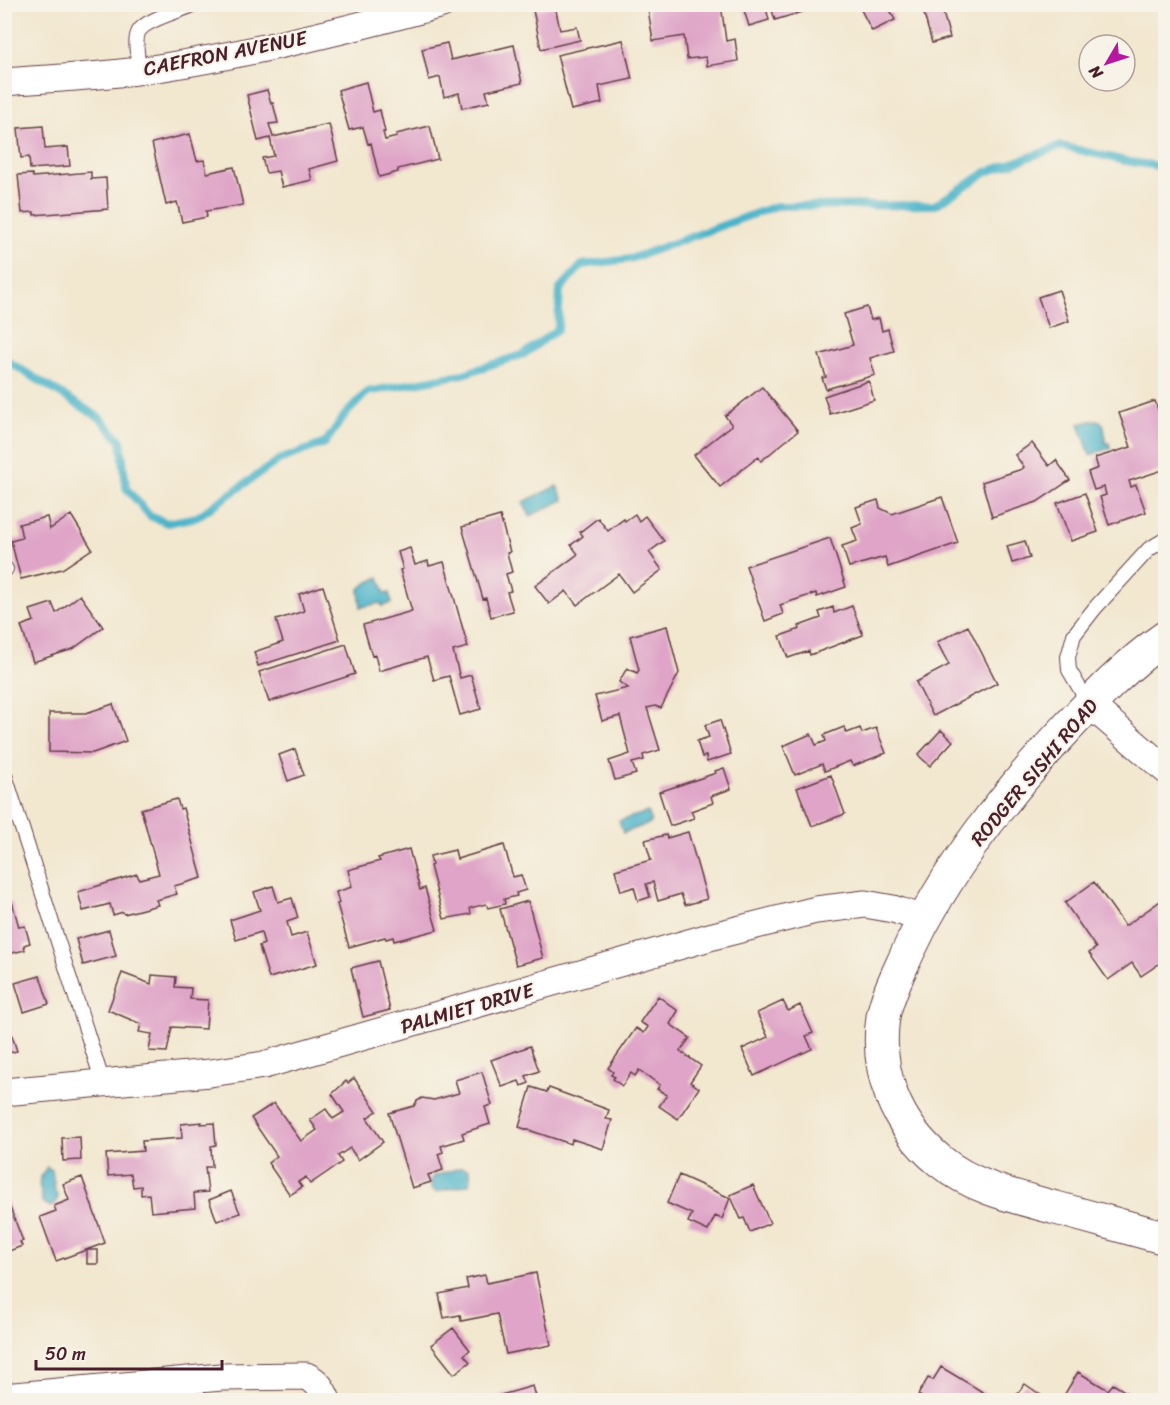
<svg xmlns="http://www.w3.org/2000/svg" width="1170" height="1405" font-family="Sriracha,sans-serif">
	<rect width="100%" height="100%" fill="#f7f3e8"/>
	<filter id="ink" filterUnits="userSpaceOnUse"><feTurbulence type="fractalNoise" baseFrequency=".0167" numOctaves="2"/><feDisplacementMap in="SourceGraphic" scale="12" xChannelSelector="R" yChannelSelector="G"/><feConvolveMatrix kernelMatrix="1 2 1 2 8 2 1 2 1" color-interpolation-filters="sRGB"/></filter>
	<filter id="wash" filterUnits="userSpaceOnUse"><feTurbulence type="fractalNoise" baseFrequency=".008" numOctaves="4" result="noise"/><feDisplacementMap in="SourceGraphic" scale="24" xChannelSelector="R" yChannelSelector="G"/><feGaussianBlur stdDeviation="1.35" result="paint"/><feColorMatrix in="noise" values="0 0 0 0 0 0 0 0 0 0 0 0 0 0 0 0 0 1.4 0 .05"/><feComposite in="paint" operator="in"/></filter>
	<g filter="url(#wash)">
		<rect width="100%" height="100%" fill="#f2e7cf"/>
		<path fill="#4bb4c9" stroke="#4a6a7a" stroke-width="1.5" d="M1094,420C1108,420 1104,434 1105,443H1109L1110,448L1090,455L1079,424Z
			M557,486L564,500L530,516L523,502Z
			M379,577L385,594L389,593L392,603L382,606L381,603L361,607L359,590L365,584Z
			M648,812L651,823L623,833L619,821Z
			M47,1167L52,1170L55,1191L58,1196L57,1200L51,1207L42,1202C41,1182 34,1186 47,1167Z
			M462,1167L469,1169L471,1179L469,1184L437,1192L431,1189V1182L434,1176Z"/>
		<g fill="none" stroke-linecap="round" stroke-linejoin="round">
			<path stroke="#4bb4c9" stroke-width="8" d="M4,359L100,418L121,441L126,488L150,516L167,523L197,517L279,460L325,443L344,416L367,392L463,374L524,354L558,329L560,289L582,265L630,259L776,206L935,205L987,172L1061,146L1130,162L1166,167"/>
		</g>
		<g id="blocks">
			<path fill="#dfa4c7" d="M681,4H685V7L721,4L726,41L735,39L738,61L707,66L706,57L687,59L684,36L653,41L648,9Z
				M742,4H768L769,6L766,8L769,20L749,26Z
				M770,4H803L805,11L775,20Z
				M858,4H896L889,8L895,20L872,31Z
				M555,6L560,30L577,27L580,40L541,49L533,10Z
				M942,9L950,38L932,43L924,14Z
				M623,40L632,79L599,86L602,103L571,110L557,55Z
				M447,43L451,60L514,45L522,83L486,91L489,102L462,108L459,93L444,97L440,77L429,80L422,49Z
				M366,82L373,112L380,110L385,132H383L385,140L397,137L396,134L430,126L438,159L398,169V172L379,177L371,143L368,144L363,127L349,130L338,90Z
				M267,90L271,103H273L278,123L269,124L273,137L329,124L338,161L309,169L312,180L282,187L278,171L266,173L262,158L274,156L270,138L258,141L247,95Z
				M43,126L45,149L68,147L70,166L30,169L29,157L21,158L18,128Z
				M190,134L197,161L204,160L207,173L234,167L243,205L206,211L207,217L182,222L177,202L166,205L152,143Z
				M91,172V179L106,178L108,209L34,215V212L22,213L18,175L32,174L33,177Z
				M1059,290L1069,321L1049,328L1038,297Z
				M867,307L871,320L879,318L882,331L888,329L894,351L870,358L875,375L826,389L822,378L826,377L819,355L853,345L844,314Z
				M869,381L874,400L830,414L824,396Z
				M762,387L798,431L761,461L758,457L720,487L694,455L732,425L725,416Z
				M1155,401L1166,433V469L1129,481L1131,487L1136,485L1146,512L1109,525L1100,497L1106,495L1104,487L1094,490L1088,472L1098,468L1095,458L1131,447L1119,413Z
				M1032,443L1049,466L1056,460L1070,480L1037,502L992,517L982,482L1022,469L1024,467L1015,455Z
				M1085,493L1098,532L1071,541L1057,503Z
				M942,497L958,543L888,567L885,557L849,567L842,546L857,541L852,528L862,524L856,507L878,500L880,508L892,514Z
				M635,514L639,521L645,516L664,541L649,552L662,570L632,592L619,574L577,605L566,591L549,604L535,586L578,554L571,545L583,536L580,532L598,518L608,531L624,519L625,521Z
				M71,515L92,549L62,569L21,579L11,541L22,538L19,524L47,517L50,529Z
				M500,516L510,552L507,553L512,572L506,574L511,591L507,592L513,611L491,617L486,598L483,599L462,527Z
				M830,538L846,587L817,597L816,593L780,605L783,614L765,621L746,566Z
				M1025,541L1030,558L1012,563L1007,546Z
				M410,548L415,565L428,561L429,566L444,562L468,647L453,651L460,678L471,675L481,709L460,715L449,676L434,680L427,657L379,671L375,655L372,656L363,625L412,611L400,570L403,569L398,552Z
				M323,586L340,640L258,666L254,652L283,642L276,620L304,611L299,594Z
				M80,595L103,627L73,649L33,662L21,626L34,621L30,610L52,603L56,613Z
				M852,606L863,635L810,655L809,651L788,658L780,636L800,629L799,626L821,618L819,612L833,607L834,613Z
				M667,626L679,673L661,708L655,706L647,708L660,750L643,755L644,760L632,763L636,774L615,780L609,761L630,754L620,716L602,721L595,696L628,688L619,682L627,668L637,673L639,670L630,636Z
				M968,626L997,683L933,716L916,682L949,665L937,642Z
				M346,644L355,674L269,702L259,672Z
				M113,704L126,741L93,753L49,752V713H86Z
				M720,720L731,754L707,762L706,756L702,757L697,741L709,737L705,725Z
				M844,727L847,733L860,728L862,733L876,728L886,753L853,766L850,761L825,771L822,764L795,775L783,746L811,734L816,745L826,741L824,735Z
				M941,730L953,741L930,766L918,755Z
				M295,749L304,775L288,781L279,755Z
				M724,768L731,789L711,796L713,803L691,811L694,818L670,826L659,792L716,773L715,771Z
				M831,775L845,814L812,826L797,788Z
				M177,799L180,809L183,808L202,878L174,886L177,894L156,900L158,905L124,914L123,912L113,915L110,904L83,911L78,892L137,874L139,879L159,874L141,809Z
				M688,832L707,899L685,905L681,894L658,901L653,882L646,884L650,897L638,901L634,887L621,891L615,870L651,860L645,840L666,835L667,838Z
				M504,845L513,877L521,875L526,890L516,893L517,896L504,899L505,904L488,908L486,904L470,908L471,914L444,919L430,866L432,865L430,856L455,850L457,859Z
				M409,849L420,890L425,888L437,930L394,941L393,937L386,939L385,937L349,947L337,904L339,903L336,892L352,887L348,870L380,861L378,858Z
				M1094,882L1125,926L1166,897V959L1141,976L1132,963L1108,980L1089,953L1096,948L1065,903Z
				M273,886L278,902L292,898L298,918L287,922L291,937L307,932L317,964L269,978L259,946L264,944L261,932L236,940L230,920L260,910L254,892Z
				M528,901L543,958L516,965L500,909Z
				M12,902L19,927L25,926L30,943L24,945L25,950L4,955V904Z
				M109,930L116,956L83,965L76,939Z
				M378,961L390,1010L363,1017L351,968Z
				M122,973L151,984L152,975L176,977L175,987L191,988L190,999L208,1000L206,1029L172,1027L167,1052L149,1051L152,1034L139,1032L141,1024L108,1010Z
				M40,976L49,1004L24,1012L15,983Z
				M658,996L678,1011L670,1024L690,1038L680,1051L701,1066L690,1082L699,1088L678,1119L659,1106L667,1095L657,1089L660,1085L639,1070L635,1076L631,1073L622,1086L613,1079L615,1077L611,1075L613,1072L608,1068L636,1028L644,1033L648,1027L640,1022Z
				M783,1001L788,1011L800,1005L813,1033L806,1036L812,1049L754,1076L742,1049L768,1037L757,1013Z
				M4,1011L17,1051L4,1054Z
				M530,1046L539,1071L526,1076L529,1083L521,1086L519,1081L502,1087L491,1060Z
				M482,1072L492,1105L485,1107L490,1124L462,1133L464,1139L441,1146L443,1152L438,1154L443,1170L428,1175L431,1182L412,1188L389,1113L414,1106L417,1101L422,1098L434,1100L459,1093L455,1080Z
				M354,1078L377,1111L367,1118L383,1142L358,1160L350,1148L338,1156L342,1162L310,1184L306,1177L298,1182L302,1187L290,1195L268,1163L277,1156L251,1118L274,1103L301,1141L317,1130L310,1120L326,1109L333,1119L344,1112L332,1094L346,1081L348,1083Z
				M531,1087L547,1092L549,1088L609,1110L606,1119L612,1120L603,1149L572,1139L571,1144L519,1127Z
				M202,1122L201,1124L214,1123L216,1145L211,1146L212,1167H205L208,1192L194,1193L195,1208L151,1212L149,1194L141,1195V1186L133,1187L131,1174L108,1176L106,1154L143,1151L142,1141L182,1138L181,1124Z
				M80,1137L81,1160L63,1161L62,1138Z
				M679,1175L730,1198L722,1219L715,1216L708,1231L688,1222L692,1214L667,1203Z
				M82,1177L105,1243L56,1261L40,1217L56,1211L54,1206L69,1200L63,1184Z
				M753,1185L770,1223L750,1232L744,1218L741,1219L730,1195Z
				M231,1191L240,1213L217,1221L209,1200Z
				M4,1192L23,1241L20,1242L22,1246L4,1253Z
				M87,1250H98V1264H87Z
				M536,1273L551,1345L506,1354L497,1314L461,1321L460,1315L444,1318L439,1294L468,1288L466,1279L485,1275L487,1283Z
				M453,1328L470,1350L464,1355L470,1362L454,1374L431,1345Z
				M941,1367L996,1400H921L923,1398L918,1395L928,1378L933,1380Z
				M1078,1372L1108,1390L1113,1384L1126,1392L1121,1400H1069L1063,1397Z
				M1025,1384L1048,1400H1012Z
				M533,1386L537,1400H483Z"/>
		</g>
	</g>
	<g filter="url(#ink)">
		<use href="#blocks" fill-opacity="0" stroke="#633d44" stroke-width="1.5"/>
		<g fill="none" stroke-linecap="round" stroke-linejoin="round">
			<defs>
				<path id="lane" d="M139,70C139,60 133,41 139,31C146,19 183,10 196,4
					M4,569H6
					M1089,704L1069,670L1068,657L1074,635L1095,608L1149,549L1166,539
					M4,772L103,1083"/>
				<path id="street" d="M4,82C58,78 111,76 164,67C258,52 351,29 442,4
					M1089,704L1166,770
					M4,1092L210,1073L264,1065L713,936L816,910L865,904L893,909L924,919
					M4,1397L221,1377L306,1376C318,1381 322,1389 327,1400"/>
				<path id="secondary" d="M1166,637C1128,663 1097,696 1066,729C1003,797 946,870 907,954C898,974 887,995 883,1017C875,1073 896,1125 940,1161C973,1188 1016,1197 1056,1208C1093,1218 1129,1228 1166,1238"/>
			</defs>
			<use href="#lane" stroke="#633d44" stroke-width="16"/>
			<use href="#street" stroke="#633d44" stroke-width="29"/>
			<use href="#secondary" stroke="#633d44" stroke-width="35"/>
			<use href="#lane" stroke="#fff" stroke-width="14"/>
			<use href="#street" stroke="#fff" stroke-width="27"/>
			<use href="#secondary" stroke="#fff" stroke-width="33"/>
		</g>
	</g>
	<g text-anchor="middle" stroke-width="4.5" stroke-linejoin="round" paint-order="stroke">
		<g font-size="20" fill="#4a1f2b" stroke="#f7f3e8">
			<text transform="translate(225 53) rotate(-11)" y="7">CAEFRON AVENUE</text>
			<text transform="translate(1034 772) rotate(-50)" y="7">RODGER SISHI ROAD</text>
			<text transform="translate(467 1008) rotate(-16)" y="7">PALMIET DRIVE</text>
		</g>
	</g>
	<rect width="1170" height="1405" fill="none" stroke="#f7f3e8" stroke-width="24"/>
	<g transform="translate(1107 63) rotate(231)"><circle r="28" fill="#f7f3e8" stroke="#b29e9c" stroke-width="1.5"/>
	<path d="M0-4.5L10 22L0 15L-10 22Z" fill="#b5179e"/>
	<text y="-9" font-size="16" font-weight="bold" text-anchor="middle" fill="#4a1f2b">N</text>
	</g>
	<path d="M36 1360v9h186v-9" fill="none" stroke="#4a1f2b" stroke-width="3"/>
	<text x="45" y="1360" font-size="18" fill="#4a1f2b" stroke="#f7f3e8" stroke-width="4.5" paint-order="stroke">50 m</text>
</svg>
